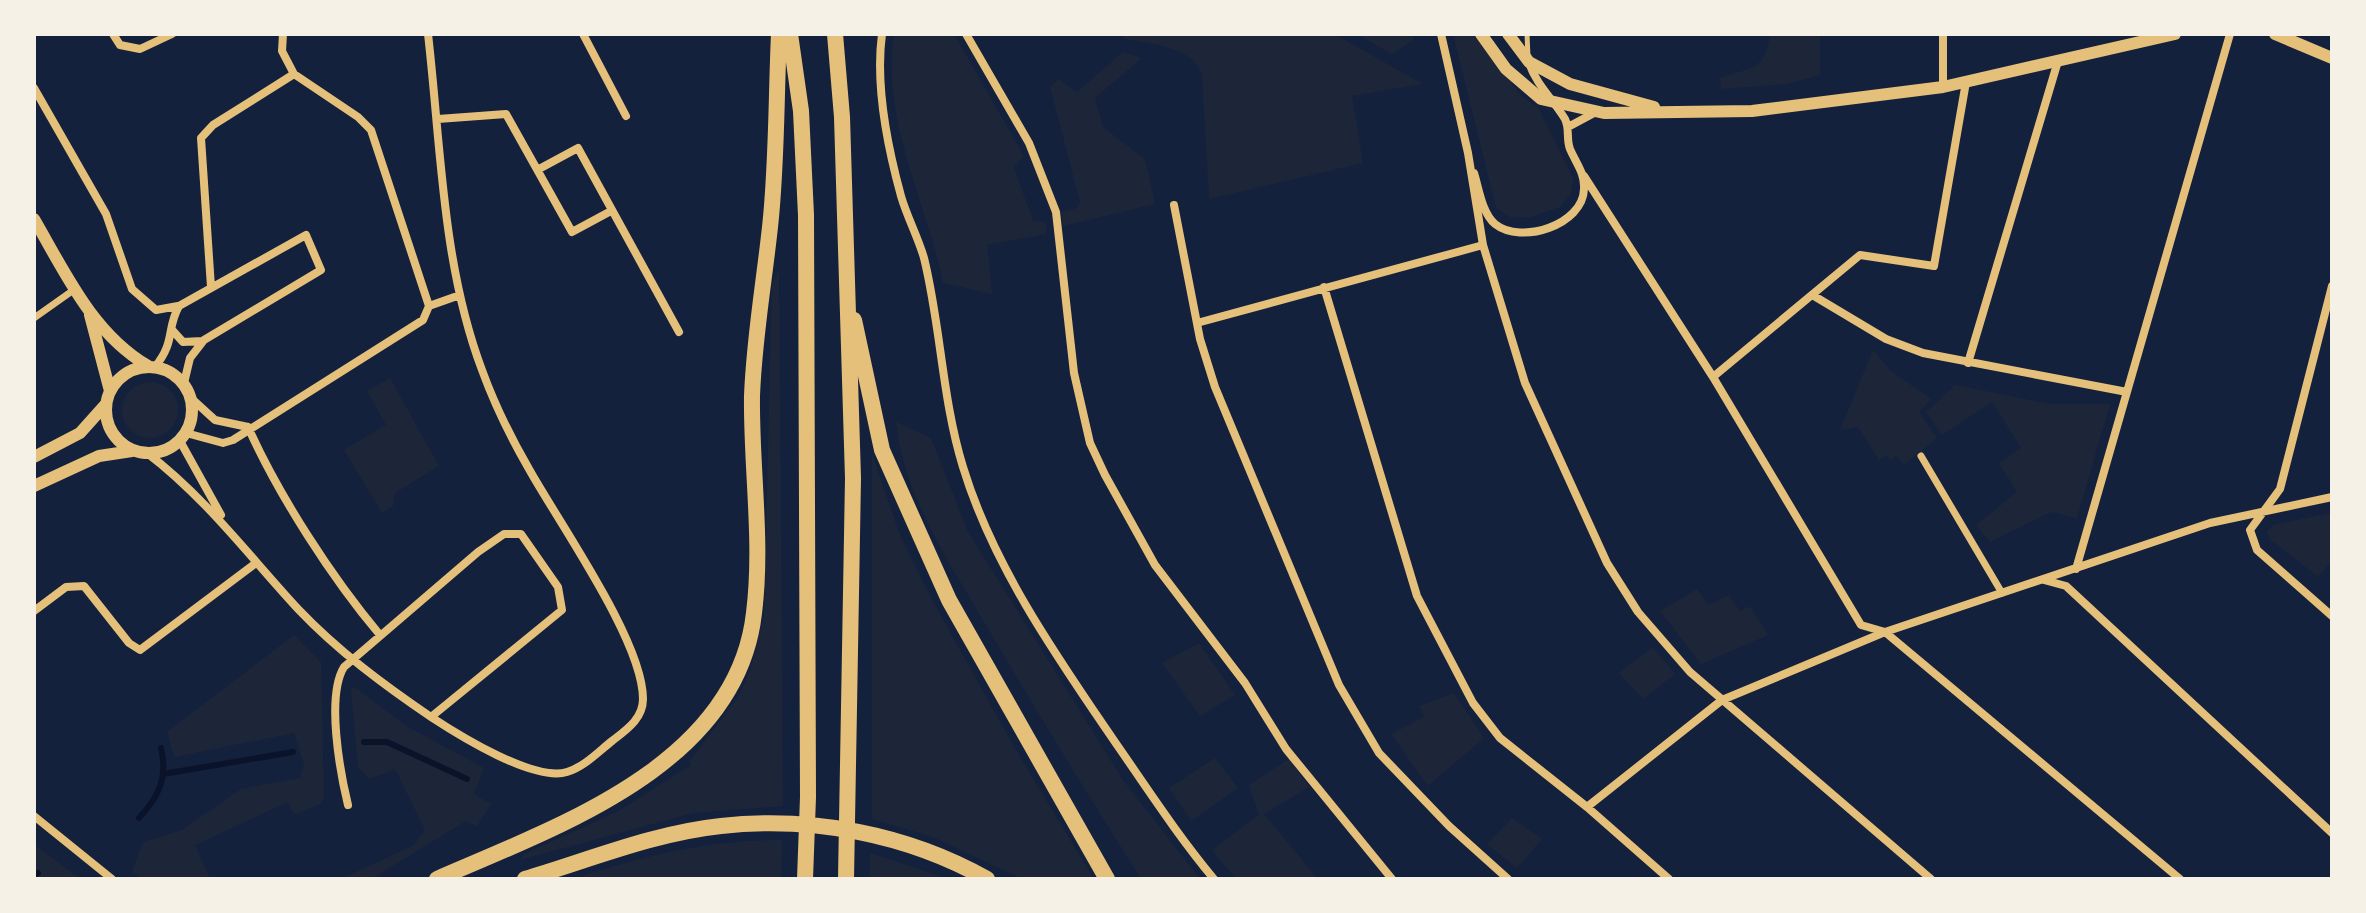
<svg xmlns="http://www.w3.org/2000/svg" width="2366" height="913" font-family="Commissioner,sans-serif">
	<rect width="100%" height="100%" fill="#14213d"/>
	<path fill="#1d2539" d="M894,34H954L1024,156L1014,167L1033,221L1046,222V234L987,245L992,294L943,283C926,200 881,121 894,34Z
		M1119,34H1334L1423,84L1352,96L1363,163L1209,199L1202,74C1190,45 1153,45 1126,39Z
		M1357,34H1413V40L1392,54Z
		M1453,34H1476L1522,97L1538,107L1573,178L1571,194L1560,207L1531,217L1511,218L1496,208Z
		M1770,34H1820V75L1787,84L1721,89L1720,78C1752,67 1765,71 1770,34Z
		M1123,52L1142,58L1095,98L1103,127L1145,159L1155,204L1063,226L1061,212L1077,208L1080,202L1050,87L1059,79L1077,92Z
		M779,269L783,806L693,813L520,860L524,854L617,812L691,765L689,762L738,697L750,671L764,616L772,284Z
		M1873,350L1890,370L1931,399L1919,412L1937,438L1904,465L1897,456L1890,460L1887,455L1879,460L1858,427L1840,430Z
		M390,378L439,466L395,493L393,506L382,513L344,450L386,425L367,391Z
		M122 410a28 28 0 1 1 56 0a28 28 0 1 1-56 0Z
		M1955,385L2050,404H2110L2077,518L2051,512L1990,542L1976,525L2017,492L1999,463L2021,448L1992,402L1942,435L1926,412Z
		M896,422L931,438L968,532L1123,780L1200,879H1141C1088,795 1036,711 986,625C949,562 904,496 896,422Z
		M872,454L900,535L930,596L1014,747L1094,879H1022L933,837L872,819Z
		M2332,513V561L2318,577L2269,538L2267,532L2273,525Z
		M1697,589L1708,605L1729,595L1740,611L1750,606L1768,635L1701,664L1660,611Z
		M294,635L321,662L324,798L320,804L294,815L288,802L195,845L210,879H141L132,871L143,842L182,830L241,789L300,778L304,765L294,733L174,757L167,732Z
		M1199,643L1235,695L1200,716L1162,663Z
		M1653,647L1675,674L1643,699L1619,673Z
		M354,687L408,727L484,768L474,794L491,804L477,826L466,821L371,879H341L414,845L425,830L395,769L370,779L358,767L351,689Z
		M1454,693L1484,738L1428,786L1391,734L1424,717L1419,706Z
		M1215,758L1238,788L1191,821L1169,788Z
		M1289,759L1309,787L1264,814L1317,878L1236,879L1212,850L1259,815L1249,785Z
		M1512,818L1542,839L1517,868L1487,844Z
		M782,840L781,879H574C642,856 710,840 782,840Z
		M34,844L80,879H34Z
		M870,853L948,879H870Z"/>
	<g fill="none" stroke-linecap="round" stroke-linejoin="round">
		<path stroke="#0b132b" stroke-width="6" d="M364,742H387L467,779
			M163,774L293,752
			M139,818C159,797 168,777 161,748
			M34,875L38,873"/>
		<path stroke="#e5c07b" stroke-width="5" d="M1527,34L1528,57"/>
		<path stroke="#e5c07b" stroke-width="7" d="M34,318L75,289
			M1921,456L2002,593"/>
		<path stroke="#e5c07b" stroke-width="8" d="M113,34L120,45L140,49L172,34
			M283,34L282,51L294,74
			M583,34L626,116
			M882,34C875,86 887,145 901,196C907,217 918,237 924,258C941,327 942,399 963,467C993,566 1057,657 1115,742C1147,788 1178,836 1214,879
			M966,34L1029,143L1056,212L1074,373L1090,443L1105,475L1155,565L1245,683L1286,749L1392,879
			M1441,34L1468,153L1483,245L1525,383L1607,563L1638,612L1690,672L1931,879
			M1943,34V87
			M34,88L106,214L132,289L156,310L178,306
			M438,119L506,114L572,232L611,211
			M1568,127L1596,112
			M539,169L578,148L679,332
			M1474,173C1479,189 1482,213 1495,224C1521,245 1583,225 1584,189C1585,173 1576,163 1570,149C1566,139 1570,129 1565,119C1553,99 1537,86 1529,63
			M1584,176L1713,377L1861,625L1885,632L2180,879
			M1174,205L1200,339L1215,387L1339,685L1379,753L1449,826L1508,879
			M2332,286L2280,489L2250,530L2257,550L2332,616
			M211,287L201,138L213,125L294,74L358,117L371,130L429,306
			M1324,287L1417,596L1473,703L1500,738L1587,807L1669,879
			M1814,296L1886,339L1923,353L2127,392
			M429,306L460,295
			M1197,323L1483,245
			M173,331L183,342L202,341
			M1968,363L2058,61
			M155,367C176,341 166,329 179,306L306,235L321,270L204,340L190,358L184,383
			M1713,377L1860,255L1934,266L1966,82
			M192,399L215,420L248,427
			M248,427C279,496 332,578 380,635
			M186,433L223,443L233,440L423,320L429,306
			M180,441L221,515
			M147,453C206,498 249,556 299,610C338,651 384,685 431,717C460,736 534,782 567,772C584,767 598,752 612,741C626,730 643,719 643,699C643,641 559,523 529,469C511,438 494,403 482,370C442,264 441,146 428,34
			M2076,569L2230,34
			M2044,580L2066,586L2332,833
			M34,611L66,587L84,586L129,643L140,650L256,563
			M348,805C340,772 326,696 344,667L478,552L504,534H521L558,587L562,610L431,717
			M1587,807L1722,700L1885,632L2210,523L2332,497
			M34,816L112,879"/>
		<path stroke="#e5c07b" stroke-width="12" d="M1481,34L1506,69L1541,99L1604,113L1752,111L1943,87L2175,34
			M1508,34L1529,62L1570,84L1654,107
			M2275,34L2332,58
			M34,219C65,272 92,333 148,366
			M90,315L110,391
			M106 410a43 43 0 1 1 86 0a43 43 0 1 1-86 0Z
			M34,457L80,433L106,404
			M34,486L99,456L132,451"/>
		<path stroke="#e5c07b" stroke-width="16" d="M790,34L801,111L806,215L808,797L805,879
			M835,34L842,117L853,478L846,879
			M854,320L882,450L949,600L1107,879
			M437,879C558,826 737,765 754,613C763,541 751,468 752,396C754,339 764,283 770,227C777,164 776,98 779,34
			M525,879C589,860 654,833 721,826C812,816 907,834 987,879"/>
	</g>
	<rect width="2366" height="913" fill="none" stroke="#f6f1e7" stroke-width="72"/>
</svg>
